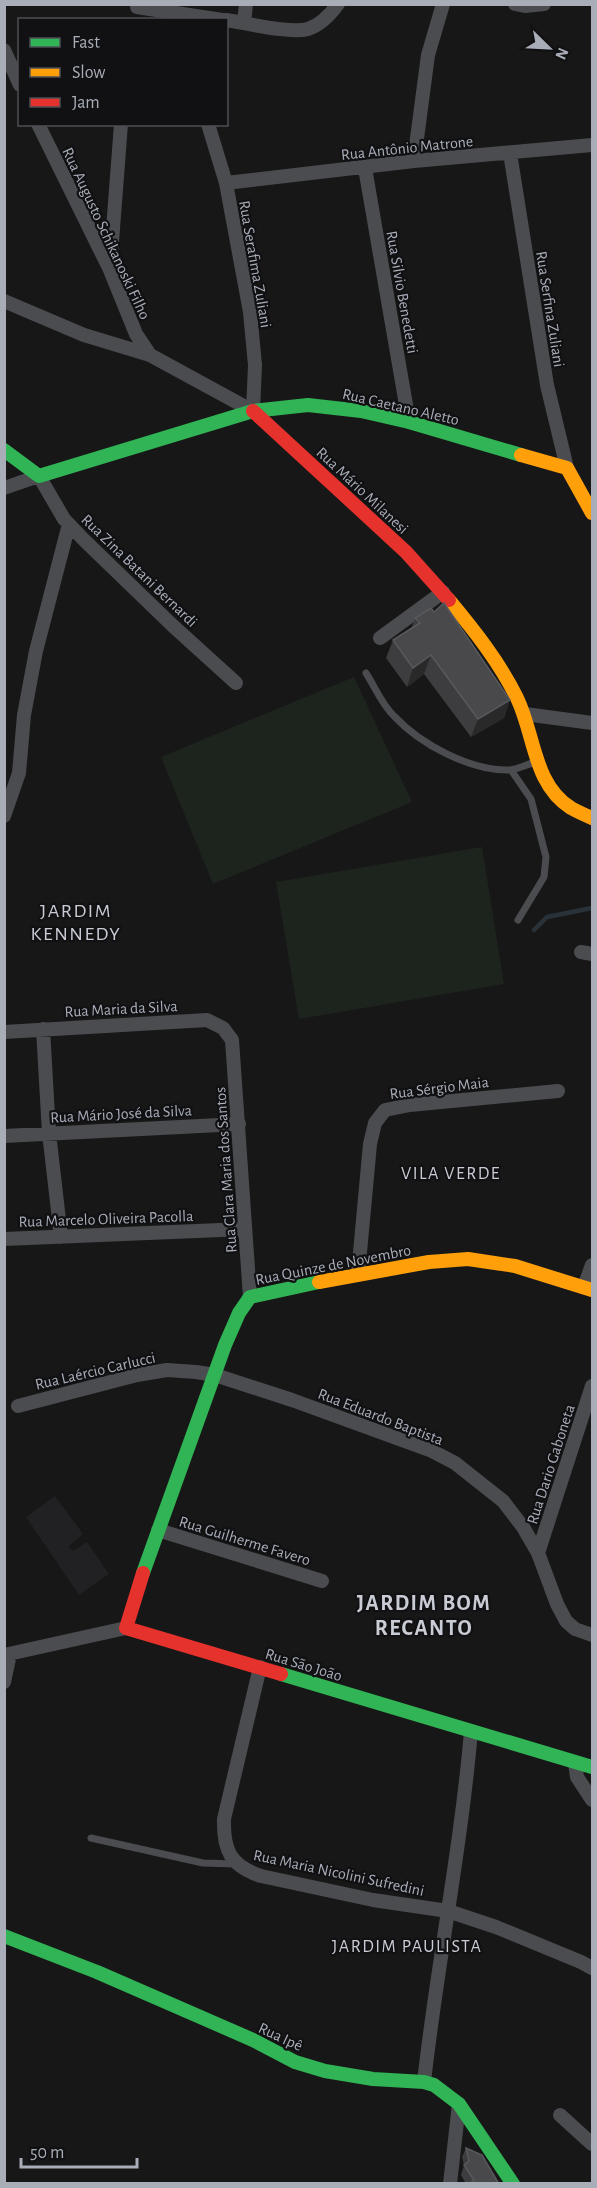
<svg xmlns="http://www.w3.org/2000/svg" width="597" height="2188" font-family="'Alegreya Sans',sans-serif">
	<rect width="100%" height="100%" fill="#171717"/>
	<path fill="#212123" d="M55,1496L83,1534L68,1547L73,1551L87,1542L109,1574L79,1595L26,1517Z"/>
	<path fill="#1d241e" d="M354,677L412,802L213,884L161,757Z
		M482,847L504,984L299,1019L276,882Z"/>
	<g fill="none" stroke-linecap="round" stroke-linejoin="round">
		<path stroke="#2a3239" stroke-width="4.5" d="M534,930L547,917L592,908"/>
		<path stroke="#4b4c50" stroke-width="7" d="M366,673C375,687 382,705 394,716C420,744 470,771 510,770C518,769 528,764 536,762
			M511,770L531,799L546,857L544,877L518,920
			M91,1838L203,1863L236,1864"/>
		<path stroke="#4b4c50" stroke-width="14" d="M515,4L525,6L544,4
			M137,7L222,20
			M226,20C247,23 290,34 308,29C321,25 330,15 338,4
			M244,23L246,4
			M4,50L20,85
			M38,124L110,270L136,334L150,355
			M510,153L547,385L567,468
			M414,161L428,55L443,4
			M365,168L409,422
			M226,183L414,161L592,145
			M110,268L121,124
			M4,301L84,335L150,355L253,411L255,365L250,312L226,183L208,124
			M4,488L39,476L64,519L84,540L172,625L236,683
			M380,638L443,592
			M525,714L592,723
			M4,816L19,773L24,715L36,651L69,524
			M581,952L592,954
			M43,1029L49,1133L61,1237
			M4,1032L207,1020L223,1028L232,1040L250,1297
			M4,1136L239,1124
			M4,1239L245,1229
			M358,1274L370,1144L375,1123L385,1110L410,1105L558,1091
			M584,1287L592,1265
			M18,1406L137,1375L167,1370L196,1372L215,1375L292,1400L432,1451L455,1463L503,1501L523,1527L538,1553L557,1604L566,1621L575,1629L592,1635
			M158,1530L322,1581
			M538,1553L592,1386
			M4,1655L126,1628
			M260,1667L224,1819C223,1851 231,1866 261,1876L373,1900L448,1911L496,1927L581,1962L592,1968
			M4,1682L10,1654
			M575,1763L577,1777L592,1800
			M424,2082C437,1965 461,1849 471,1731
			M560,2115L592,2144
			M450,2184L459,2104"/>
		<path stroke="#30b455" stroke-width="14" d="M4,450L39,476L253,411L308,405L361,411L409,422L521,455
			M143,1573L225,1345L239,1313L250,1297L319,1282
			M281,1674L592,1767
			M4,1936L97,1972L253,2040L295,2062L325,2071L373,2079L424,2082L434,2085L459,2104L513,2184"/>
		<path stroke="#ff9f0a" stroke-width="14" d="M521,455L567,468L592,513
			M449,600C474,630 500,663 517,698C535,735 533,784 571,808C578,812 585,815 592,818
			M319,1282L429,1262L468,1259L515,1266L592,1290"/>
		<path stroke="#e5322d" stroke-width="14" d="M253,411L406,552L449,600
			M143,1573L126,1628L281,1674"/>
	</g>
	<path fill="#3d3d3f" d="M434,612L510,700L504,718L471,737L424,674L407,687L386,658L393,640L411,629L415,618Z
		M466,2148L499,2184H466L461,2175L464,2165L462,2157Z"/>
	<path fill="#29292a" d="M431,655L424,674L407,687L413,668Z
		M510,700L504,718L471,737L478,719Z"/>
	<path fill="#49494c" stroke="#58595d" stroke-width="1.5" d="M444,603L510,700L478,719L431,655L413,668L393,640L420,623L415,618L431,608L434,612Z
		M466,2148L482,2155L499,2184H469L474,2180L464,2165L469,2161Z"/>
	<g text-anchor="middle" stroke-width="4.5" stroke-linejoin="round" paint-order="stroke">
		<g font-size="16" fill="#a8adb8" stroke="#111113">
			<text transform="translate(407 147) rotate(-6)" y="6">Rua Antônio Matrone</text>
			<text transform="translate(107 233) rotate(65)" y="6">Rua Augusto Schikanoski Filho</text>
			<text transform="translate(256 264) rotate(80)" y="6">Rua Serafima Zuliani</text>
			<text transform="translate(403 292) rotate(80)" y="6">Rua Silvio Benedetti</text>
			<text transform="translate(551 309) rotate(81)" y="6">Rua Serfina Zuliani</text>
			<text transform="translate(401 406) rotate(13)" y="6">Rua Caetano Aletto</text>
			<text transform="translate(363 490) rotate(43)" y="6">Rua Mário Milanesi</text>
			<text transform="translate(140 570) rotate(44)" y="6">Rua Zina Batani Bernardi</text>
			<text transform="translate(121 1008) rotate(-3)" y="6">Rua Maria da Silva</text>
			<text transform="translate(439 1087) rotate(-7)" y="6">Rua Sérgio Maia</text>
			<text transform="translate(121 1113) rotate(-3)" y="6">Rua Mário José da Silva</text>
			<text transform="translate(225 1170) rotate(-94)" y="6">Rua Clara Maria dos Santos</text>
			<text transform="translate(106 1218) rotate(-2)" y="6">Rua Marcelo Oliveira Pacolla</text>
			<text transform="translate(333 1264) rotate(-11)" y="6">Rua Quinze de Novembro</text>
			<text transform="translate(95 1370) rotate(-13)" y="6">Rua Laércio Carlucci</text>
			<text transform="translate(381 1416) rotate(21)" y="6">Rua Eduardo Baptista</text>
			<text transform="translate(550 1464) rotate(-72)" y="6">Rua Dario Gaboneta</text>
			<text transform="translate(245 1540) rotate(17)" y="6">Rua Guilherme Favero</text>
			<text transform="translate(304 1664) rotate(17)" y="6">Rua São João</text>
			<text transform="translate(339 1872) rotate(12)" y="6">Rua Maria Nicolini Sufredini</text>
			<text transform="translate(281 2036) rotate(25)" y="6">Rua Ipê</text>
		</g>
		<g font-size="18" letter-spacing="1.5" fill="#c9ccd4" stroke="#111113">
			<text x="451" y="1179">VILA VERDE</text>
			<text x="407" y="1952">JARDIM PAULISTA</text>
		</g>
		<g font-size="20" letter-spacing="1.5" fill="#c9ccd4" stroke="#111113">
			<text x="76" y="917">JARDIM<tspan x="76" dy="23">KENNEDY</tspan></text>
		</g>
		<g font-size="22" font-weight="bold" letter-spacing="1.5" fill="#c9ccd4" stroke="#111113">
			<text x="424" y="1610">JARDIM BOM<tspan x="424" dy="25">RECANTO</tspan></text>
		</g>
	</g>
	<rect width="597" height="2188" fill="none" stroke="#a8adb8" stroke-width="12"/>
	<rect x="18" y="18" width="210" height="108" fill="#111113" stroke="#4d4f55" stroke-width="1.5"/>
	<rect x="30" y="38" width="30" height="9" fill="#30b455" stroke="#4d4f55" stroke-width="1.5"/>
	<text x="72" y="48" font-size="18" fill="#a8adb8">Fast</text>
	<rect x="30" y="68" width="30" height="9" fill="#ff9f0a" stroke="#4d4f55" stroke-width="1.5"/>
	<text x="72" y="78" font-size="18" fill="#a8adb8">Slow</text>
	<rect x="30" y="98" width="30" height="9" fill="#e5322d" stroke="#4d4f55" stroke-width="1.5"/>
	<text x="72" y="108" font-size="18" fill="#a8adb8">Jam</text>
	<g transform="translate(549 48) rotate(114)" stroke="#111113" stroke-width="4.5" paint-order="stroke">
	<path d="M0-4.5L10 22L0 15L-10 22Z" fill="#a8adb8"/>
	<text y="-9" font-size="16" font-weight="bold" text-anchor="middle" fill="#a8adb8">N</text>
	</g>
	<path d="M21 2158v9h116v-9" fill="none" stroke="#a8adb8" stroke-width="3"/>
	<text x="30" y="2158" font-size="18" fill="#a8adb8" stroke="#111113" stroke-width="4.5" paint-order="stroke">50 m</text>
</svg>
